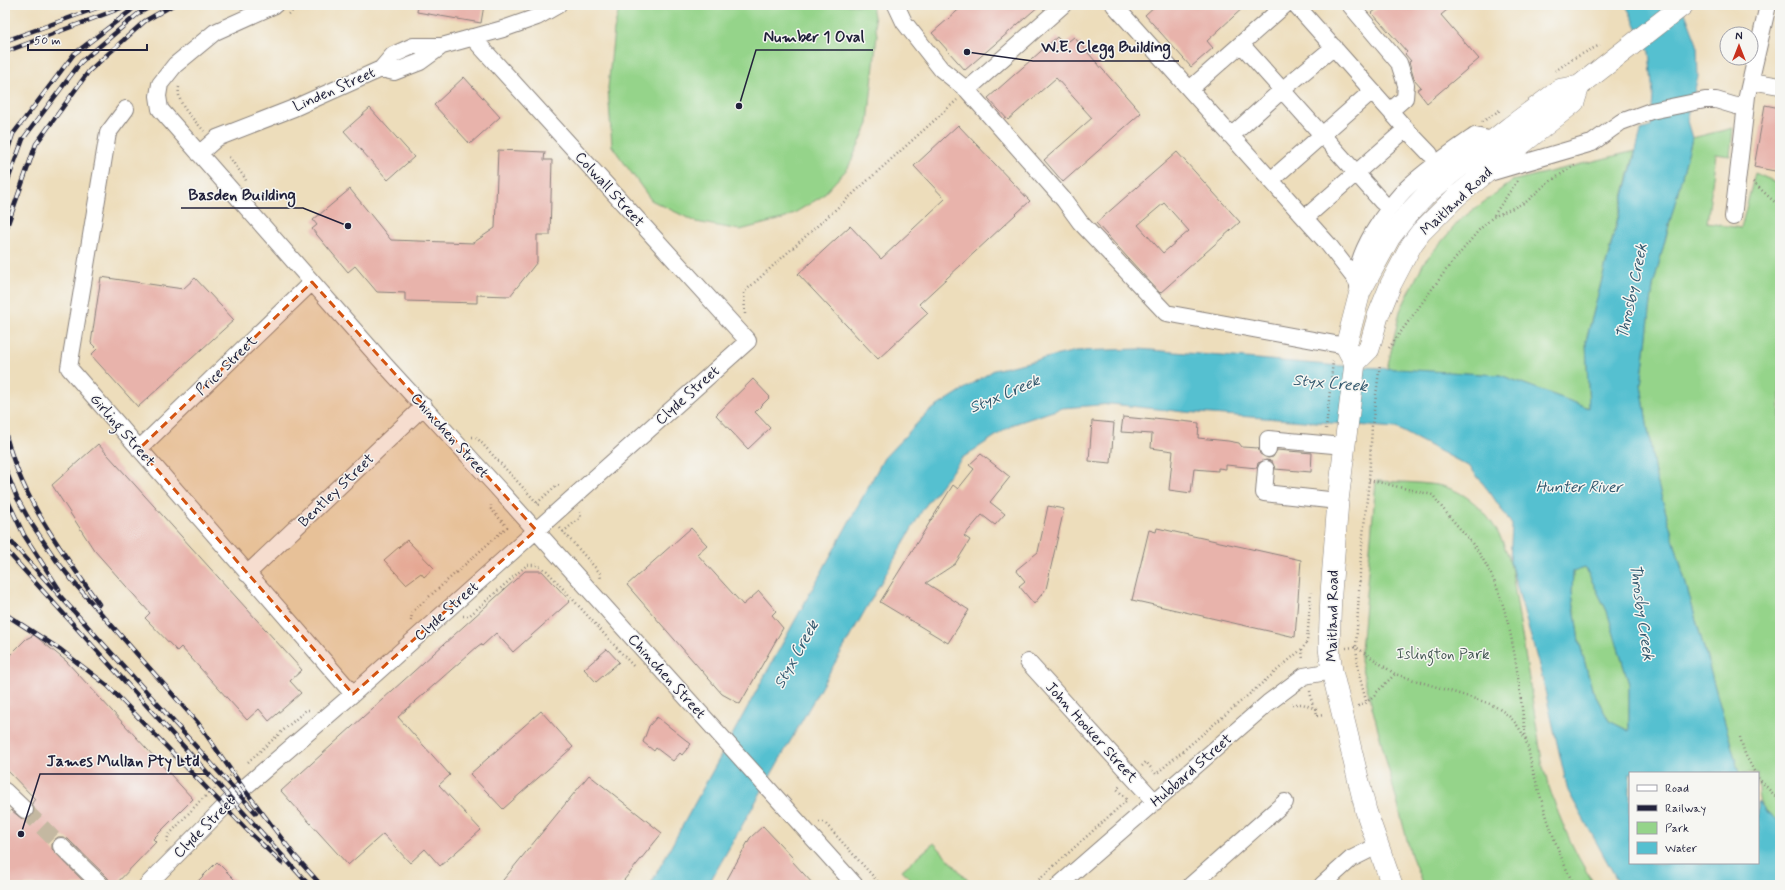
<svg xmlns="http://www.w3.org/2000/svg" width="1785" height="890" font-family="Mynerve,sans-serif">
	<rect width="100%" height="100%" fill="#f6f6f2"/>
	<filter id="ink" filterUnits="userSpaceOnUse"><feTurbulence type="fractalNoise" baseFrequency=".025" numOctaves="2"/><feDisplacementMap in="SourceGraphic" scale="8" xChannelSelector="R" yChannelSelector="G"/><feConvolveMatrix kernelMatrix="1 2 1 2 8 2 1 2 1" color-interpolation-filters="sRGB"/></filter>
	<filter id="wash" filterUnits="userSpaceOnUse"><feTurbulence type="fractalNoise" baseFrequency=".012" numOctaves="4" result="noise"/><feDisplacementMap in="SourceGraphic" scale="16" xChannelSelector="R" yChannelSelector="G"/><feGaussianBlur stdDeviation="0.9" result="paint"/><feColorMatrix in="noise" values="0 0 0 0 0 0 0 0 0 0 0 0 0 0 0 0 0 1.4 0 .05"/><feComposite in="paint" operator="in"/></filter>
	<g filter="url(#wash)">
		<rect width="100%" height="100%" fill="#edddbb"/>
		<path fill="#95d48a" stroke="#5c7b62" d="M620,5H872L877,35L868,124L848,168L821,197L786,218L740,230L696,222L651,200L612,146L608,88L614,30Z
			M1733,128L1730,156L1716,154L1707,223L1741,228L1755,173L1780,184V822C1756,805 1758,801 1758,773H1739L1655,474L1641,385L1653,286L1692,138Z
			M1635,151L1586,341L1589,408L1500,375L1387,369L1400,311L1424,262L1460,220L1512,181Z
			M1376,481C1396,482 1417,482 1437,485C1477,492 1502,530 1511,566L1543,767C1555,809 1571,849 1595,885H1423L1411,855L1360,661Z
			M1585,567L1607,611L1629,684V731L1609,721L1592,689L1579,641L1572,593L1573,570Z
			M934,843L972,885H916L902,870Z"/>
		<path fill="#55c0d0" stroke="#3c7186" fill-rule="evenodd" d="M1626,5H1682L1697,44L1698,77L1687,121L1692,138L1653,286L1641,385L1655,474L1739,773H1630V863H1758V801L1767,812L1780,822V885H1620L1568,791L1541,673L1510,562L1512,525L1491,494L1470,467L1396,428L1185,412L1111,404L1062,408L1014,424L962,458L923,509L708,885H650L884,458L928,412L994,370L1076,351L1139,349L1328,365L1500,375L1589,408L1586,341L1641,131L1651,126L1653,95L1649,52ZM1585,567L1607,611L1629,684V731L1609,721L1592,689L1579,641L1572,593L1573,571Z"/>
		<g id="blocks">
			<path fill="#e8b3ab" fill-rule="evenodd" d="M418,5H484L481,23L417,12Z
				M964,5H1040L965,70L932,33Z
				M1156,5H1246L1207,41L1213,48L1191,67L1145,15Z
				M1382,5H1453L1441,15L1479,59L1427,103L1417,90L1421,87L1414,79L1409,62L1411,61L1405,54L1407,52L1372,13Z
				M1057,37L1064,45L1074,37L1141,113L1063,182L1044,160L1092,118L1056,78L1008,120L988,98Z
				M464,77L500,117L470,144L434,105Z
				M1765,105L1780,108V172L1754,167Z
				M370,108L414,157L388,180L344,131Z
				M958,125L1030,201L919,304L928,313L878,359L798,274L850,226L881,259L945,199L914,166Z
				M498,150L545,152L544,160H552L550,235H537V262L510,296L477,295V303L405,301V293L377,292L355,266L348,272L312,229L317,225L313,220L350,189L391,240L473,243L495,228Z
				M1177,152L1240,222L1160,293L1096,223ZM1164,203L1189,231L1163,253L1138,225Z
				M101,277L183,289L195,278L234,320L138,407L91,355L97,349L91,343Z
				M753,379L770,397L755,412L770,428L748,449L716,415Z
				M1123,417L1154,420V418L1199,423L1198,438L1228,441L1239,443L1242,447L1258,448L1260,454L1268,458L1273,457L1277,450L1312,453L1311,472L1275,469L1272,461L1266,460L1258,463L1257,468L1226,465V469L1218,468V471L1194,469L1191,493L1169,490L1173,451L1151,448L1152,434L1121,432Z
				M1092,421L1114,423L1111,463L1089,461Z
				M98,444L302,670L290,681L301,693L269,721L259,709L247,720L181,647L177,651L145,618L150,613L94,550L52,485Z
				M981,454L1010,477L990,502L1005,514L995,525L982,515L964,536L970,540L955,564L926,583L969,610L948,643L880,602L953,485L958,489L974,469L969,465Z
				M1048,506L1064,509L1046,589L1034,604L1019,586L1025,581L1016,570L1038,552Z
				M691,528L707,545L697,554L743,605L759,591L776,611L772,615L783,628L740,704L722,694L627,585Z
				M1157,528L1301,560L1295,637L1132,600L1149,530L1156,532Z
				M407,540L434,568L424,577L421,573L406,584L384,560Z
				M525,571H542L570,601L513,652L496,633L482,646L481,644L478,646L398,717L450,775L439,785L481,830L440,866L425,849L410,863L383,834L348,865L281,791Z
				M34,635L66,661L193,799L153,839L156,842L115,885H110L108,878L68,839L63,837H58L54,840L52,844V849L87,885H5V817L11,810L22,819H28L34,813V808L32,803L35,799L5,768V660L26,639Z
				M607,649L619,662L596,682L584,669Z
				M541,711L573,747L503,809L470,774Z
				M657,717L691,744L682,755L680,753L673,761L656,748L654,751L643,742L649,726Z
				M589,775L662,833L620,885H499Z
				M763,826L793,858L792,861L814,885H724L750,838Z
				M217,862L240,885H194Z"/>
		</g>
	</g>
	<g filter="url(#ink)">
		<use href="#blocks" fill-opacity="0" stroke="#88807b" stroke-width="1"/>
		<g fill="none" stroke-linecap="round" stroke-linejoin="round">
			<path stroke="#c4b8a1" stroke-width="16" stroke-dasharray="16 8" stroke-linecap="butt" d="M25,810L61,846"/>
			<defs>
				<path id="minor" d="M275,5L215,32L175,65L160,84L158,96L160,109L385,365L494,484L855,885
					M896,5L904,22L941,69L967,90L1064,200L1080,222L1166,313L1346,346
					M1114,5L1328,244L1356,280
					M1296,5L1406,129L1305,218
					M1350,5L1399,63L1406,85L1405,98L1390,111
					M1241,44L1382,202
					M381,69L394,72L420,62L442,46
					M1751,81L1780,86
					M1190,89L1285,5
					M967,90L1063,5
					M126,109L108,133L69,368L353,694
					M1406,129L1430,154
					M1231,136L1282,90L1334,47
					M199,154L217,138L294,108L381,69L393,55L413,46H442L503,29L537,17L558,5
					M1489,173L1592,143L1621,122L1651,111L1705,100H1716L1736,106L1746,105
					M1271,180L1372,91
					M1733,217L1747,96L1768,5
					M1358,286C1350,259 1389,204 1409,186C1430,167 1452,152 1475,136L1493,140
					M139,449L312,282
					M1268,449V439L1344,446
					M1266,469L1264,493L1338,501
					M247,574L424,406
					M1028,662L1155,802
					M5,791L25,810
					M61,846L101,885
					M147,885L238,793L353,694L748,341L472,37
					M1059,885L1268,703L1304,676L1332,671
					M1191,885L1285,802
					M1322,885L1351,859L1377,846"/>
				<path id="major" d="M1355,363L1369,349L1378,316L1391,284L1412,244L1421,232L1457,196L1574,102L1579,86
					M1392,885L1366,811L1332,671L1329,648L1331,593L1338,501L1355,363L1346,346L1360,292L1390,237L1407,215L1427,194L1448,176L1510,127L1561,89L1579,86L1683,5"/>
			</defs>
			<use href="#minor" stroke="#88807b" stroke-width="18"/>
			<use href="#major" stroke="#88807b" stroke-width="22"/>
			<path stroke="#88807b" stroke-width="2.5" stroke-dasharray="1 3" stroke-linecap="butt" d="M288,14L302,5
				M1555,71L1574,58L1600,45
				M179,87C176,105 193,118 204,131
				M1482,122L1500,110
				M229,157L245,178L246,181
				M1753,182L1780,207
				M1494,215L1517,181
				M745,314L744,292L957,100
				M1389,348L1446,270L1479,230L1493,217L1526,202L1546,184L1575,165
				M1326,429L1333,361
				M472,437H476L541,507
				M1369,480L1433,495C1446,515 1463,530 1477,550C1514,604 1517,676 1526,739
				M537,503L557,485L562,486
				M560,528L600,573L601,580
				M563,532L581,517L580,512
				M463,616H469L527,565H537L547,571L635,668
				M411,621L412,612L507,527L491,509V505
				M1346,648L1356,647L1395,674
				M1302,649L1303,660
				M1310,691L1313,707
				M1366,701L1359,674L1356,647L1361,554L1369,480L1372,426L1380,364
				M1292,704H1303L1316,709L1317,716L1324,715
				M1358,706L1365,704L1395,674L1485,702C1501,708 1514,718 1522,733C1529,744 1529,758 1533,771C1544,809 1556,850 1574,885
				M1740,737L1745,754L1755,773
				M248,762L306,710H309
				M1142,766L1146,762L1156,774L1302,649L1307,642L1311,592
				M1758,778L1780,801
				M819,822H824L881,885
				M167,842L168,836L200,801L236,771
				M1033,885L1127,800L1117,789L1121,785"/>
			<use href="#minor" stroke="#fff" stroke-width="16"/>
			<use href="#major" stroke="#fff" stroke-width="21"/>
			<defs>
				<path id="rail" d="M5,41L105,5
					M5,52L129,5
					M5,158L13,134L74,54L138,5
					M5,188L23,139L81,62L139,13L154,5
					M5,232L36,144L89,71L145,21L173,5
					M5,431C20,497 61,550 99,604
					M5,468L17,498L31,523L56,560L76,585L198,723L244,789L298,860
					M5,495L24,535L59,589
					M5,535L256,813
					M5,549L309,885
					M5,614L61,650L108,686L249,832L282,863
					M295,856L321,885"/>
			</defs>
			<use href="#rail" stroke="#22223b" stroke-width="4.5"/>
			<use href="#rail" stroke="#f6f6f2" stroke-width="3" stroke-dasharray="9" stroke-linecap="butt"/>
		</g>
	</g>
	<path fill="#d45411" fill-opacity="0.2" stroke="#d45411" stroke-width="3" stroke-dasharray="8 5" stroke-linejoin="round" d="M312,282L536,530L353,694L139,449Z"/>
	<g text-anchor="middle" stroke-width="3" stroke-linejoin="round" paint-order="stroke">
		<g font-size="15" fill="#22223b" stroke="#f6f6f2">
			<text transform="translate(334 89) rotate(-24)" y="5">Linden Street</text>
			<text transform="translate(610 189) rotate(48)" y="5">Colwall Street</text>
			<text transform="translate(1456 201) rotate(-43)" y="5">Maitland Road</text>
			<text transform="translate(226 365) rotate(-44)" y="5">Price Street</text>
			<text transform="translate(687 395) rotate(-42)" y="5">Clyde Street</text>
			<text transform="translate(123 430) rotate(49)" y="5">Girling Street</text>
			<text transform="translate(450 435) rotate(48)" y="5">Chinchen Street</text>
			<text transform="translate(336 490) rotate(-44)" y="5">Bentley Street</text>
			<text transform="translate(446 611) rotate(-42)" y="5">Clyde Street</text>
			<text transform="translate(1332 616) rotate(-89)" y="5">Maitland Road</text>
			<text transform="translate(667 676) rotate(48)" y="5">Chinchen Street</text>
			<text transform="translate(1092 732) rotate(48)" y="5">John Hooker Street</text>
			<text transform="translate(1191 770) rotate(-41)" y="5">Hubbard Street</text>
			<text transform="translate(204 827) rotate(-45)" y="5">Clyde Street</text>
		</g>
		<g font-size="15" fill="#445753" stroke="#f6f6f2">
			<text x="1443" y="659">Islington Park</text>
		</g>
		<g font-size="16" font-style="italic" fill="#34596f" stroke="#f6f6f2">
			<text transform="translate(1631 291) rotate(-78)" y="6">Throsby Creek</text>
			<text transform="translate(1330 382) rotate(5)" y="6">Styx Creek</text>
			<text transform="translate(1004 393) rotate(-23)" y="6">Styx Creek</text>
			<text x="1579" y="492">Hunter River</text>
			<text transform="translate(1643 612) rotate(82)" y="6">Throsby Creek</text>
			<text transform="translate(795 654) rotate(-61)" y="6">Styx Creek</text>
		</g>
	</g>
	<path fill="none" stroke="#22223b" stroke-width="1.5" d="M739 106L756 50H873M967 52L1033 61H1179M348 226L303 208H181M21 834L40 774H206"/>
	<g fill="#22223b" stroke="#f6f6f2" stroke-width="1.5">
		<circle cx="739" cy="106" r="4"/>
		<circle cx="967" cy="52" r="4"/>
		<circle cx="348" cy="226" r="4"/>
		<circle cx="21" cy="834" r="4"/>
	</g>
	<g font-size="16" text-anchor="middle" font-weight="bold" fill="#22223b" stroke="#f6f6f2" stroke-width="3" stroke-linejoin="round" paint-order="stroke">
		<text x="814" y="42">Number 1 Oval</text>
		<text x="1106" y="52">W.E. Clegg Building</text>
		<text x="242" y="200">Basden Building</text>
		<text x="123" y="766">James Mullan Pty Ltd</text>
	</g>
	<rect width="1785" height="890" fill="none" stroke="#f6f6f2" stroke-width="20"/>
	<rect x="1629" y="772" width="130" height="92" fill="#f6f6f2" stroke="#a1a1a9"/>
	<rect x="1637" y="785" width="20" height="6" fill="#ffffff" stroke="#a1a1a9"/>
	<text x="1665" y="792" font-size="12" fill="#22223b">Road</text>
	<rect x="1637" y="805" width="20" height="6" fill="#22223b" stroke="#a1a1a9"/>
	<text x="1665" y="812" font-size="12" fill="#22223b">Railway</text>
	<rect x="1637" y="822" width="20" height="12" fill="#95d48a" stroke="#a1a1a9"/>
	<text x="1665" y="832" font-size="12" fill="#22223b">Park</text>
	<rect x="1637" y="842" width="20" height="12" fill="#55c0d0" stroke="#a1a1a9"/>
	<text x="1665" y="852" font-size="12" fill="#22223b">Water</text>
	<g transform="translate(1739 46)"><circle r="19" fill="#f6f6f2" stroke="#a1a1a9"/>
	<path d="M0-3L7 15L0 10L-7 15Z" fill="#c8321e"/>
	<text y="-6" font-size="11" font-weight="bold" text-anchor="middle" fill="#22223b">N</text>
	</g>
	<path d="M28 44v6h119v-6" fill="none" stroke="#22223b" stroke-width="2"/>
	<text x="34" y="44" font-size="12" fill="#22223b" stroke="#f6f6f2" stroke-width="3" paint-order="stroke">50 m</text>
</svg>
